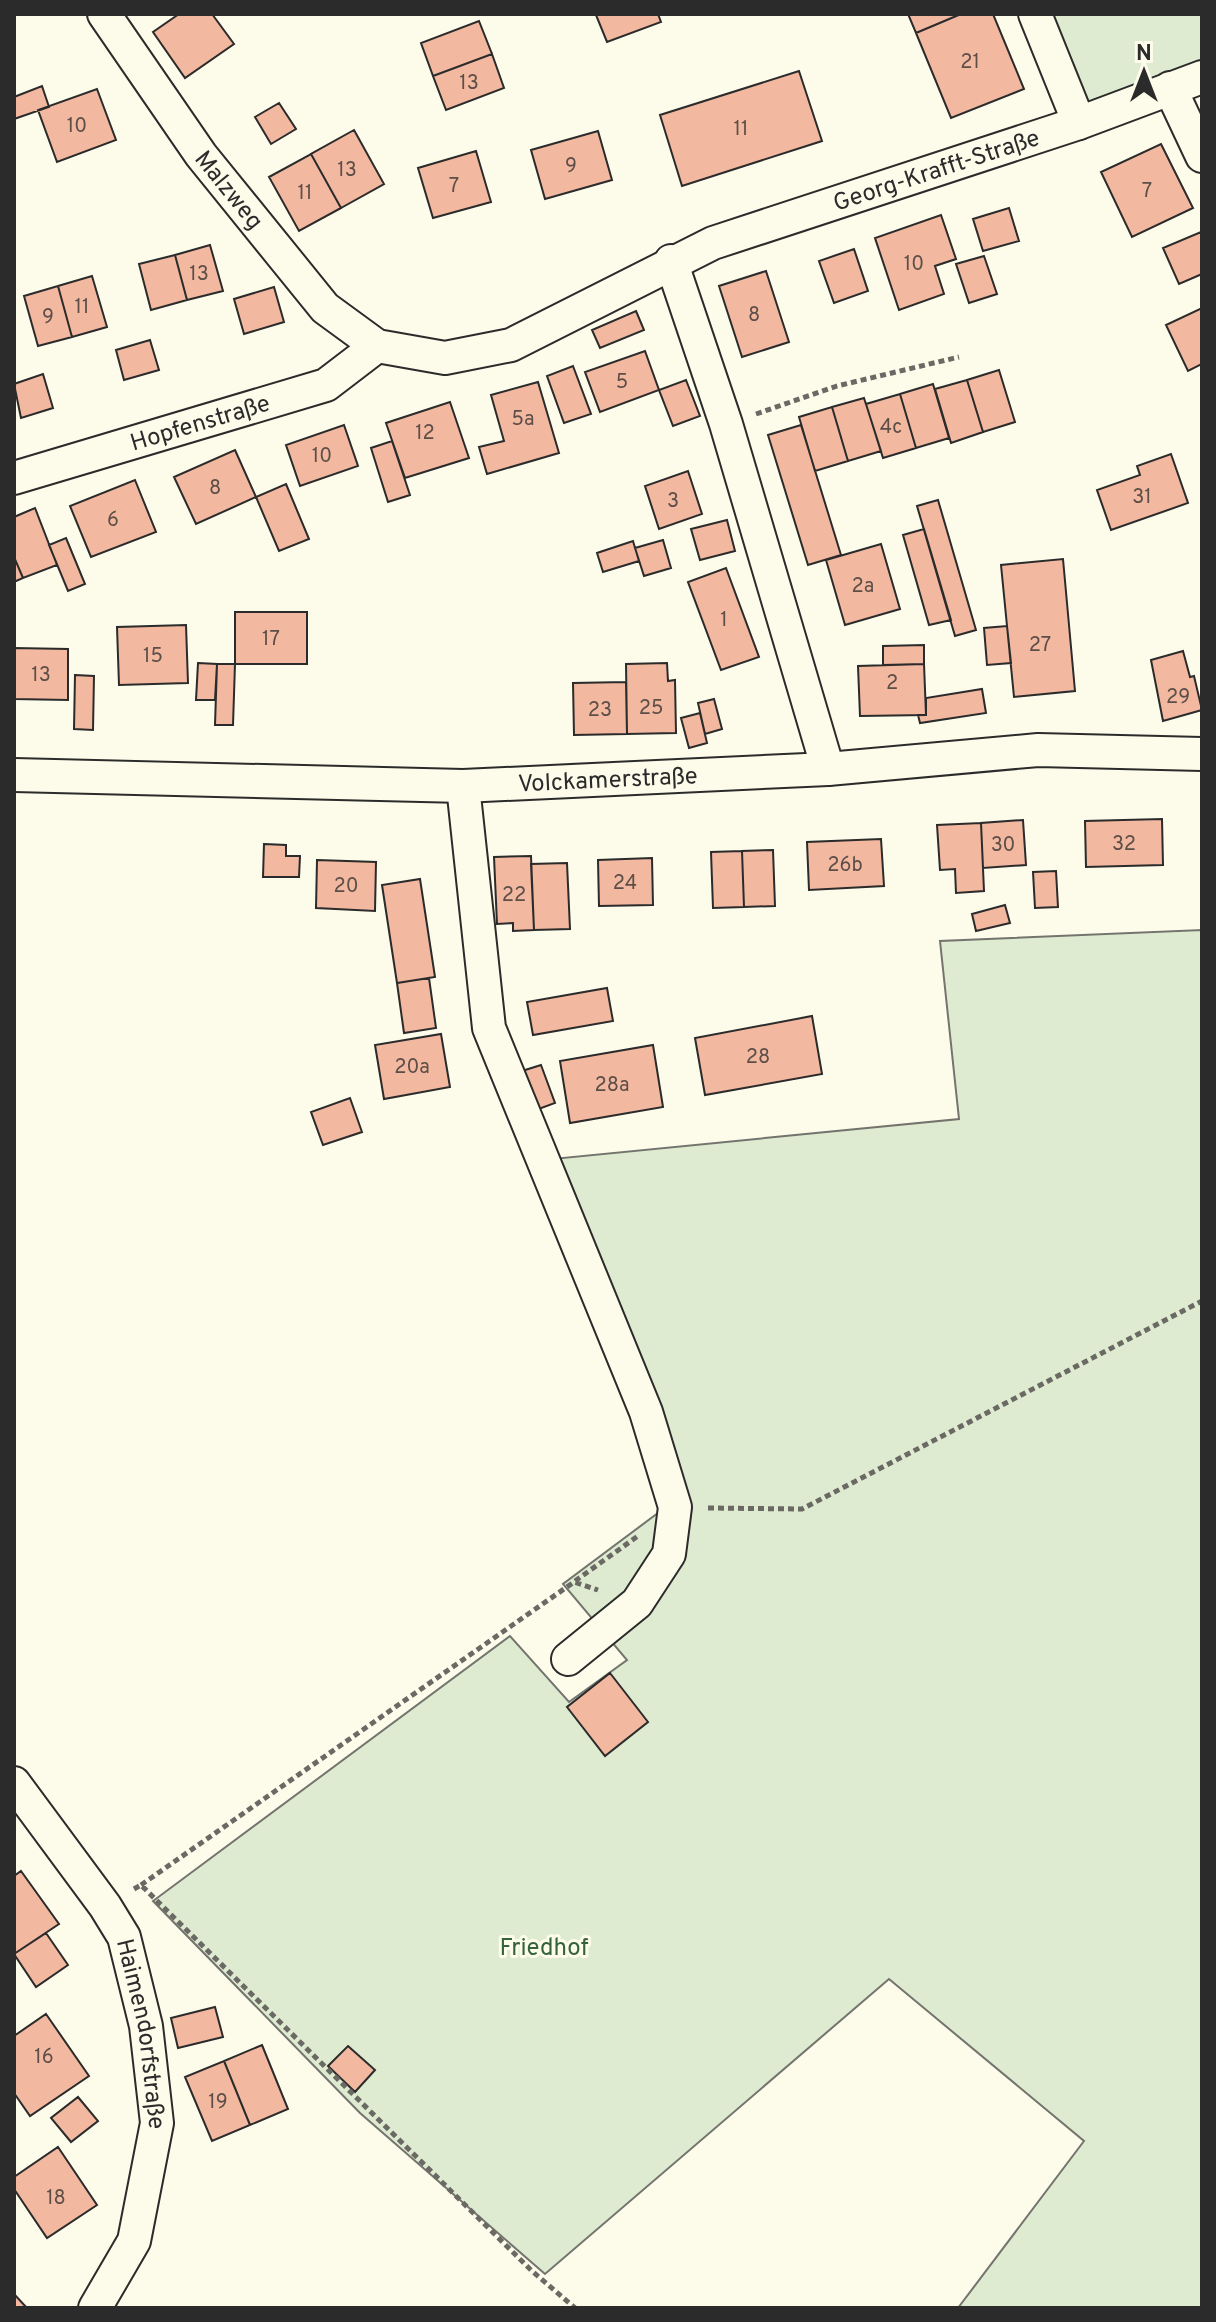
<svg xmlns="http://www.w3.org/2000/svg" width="1216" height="2322" font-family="Overpass,sans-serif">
	<rect width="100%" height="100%" fill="#fdfbea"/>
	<path fill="#deebd1" stroke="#74746e" stroke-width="2" d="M1050,14H1202V65L1085,107Z
		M1202,930V2308H958L1084,2141L889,1979L545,2274L360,2113L153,1901L510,1636L569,1702L627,1660L563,1584L686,1492L552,1159L959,1119L940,941Z"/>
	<path fill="#f2b8a0" stroke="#2b2b2b" stroke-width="2" d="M179,14H212L234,44L185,78L153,32Z
		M658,14L661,22L607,42L596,15Z
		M908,14H961L916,33Z
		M961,14H993L1024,89L951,118L916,33Z
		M479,21L492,54L433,76L421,43Z
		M492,54L504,88L446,110L433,76Z
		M799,71L822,141L682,186L660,115Z
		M42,86L49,107L14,119V97Z
		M97,89L116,140L57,162L38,110Z
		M279,103L296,129L271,144L255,117Z
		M354,130L384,184L341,208L311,154Z
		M598,131L612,180L545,199L531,150Z
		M1161,144L1193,208L1132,237L1101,172Z
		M476,151L491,202L433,218L418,168Z
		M311,154L341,208L299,231L269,177Z
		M1009,208L1019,241L983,251L973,219Z
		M941,215L956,259L935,266L944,294L899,310L875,238Z
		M1201,232L1202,274L1179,284L1163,248Z
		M210,245L223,291L187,300L175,255Z
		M854,249L868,291L834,303L819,261Z
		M175,255L187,300L151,310L139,264Z
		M984,256L997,294L969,303L956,264Z
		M766,271L789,342L742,357L719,286Z
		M92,276L107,327L72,337L58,286Z
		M58,286L72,337L38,346L24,296Z
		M274,287L284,322L244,334L234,299Z
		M1202,308V364L1188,371L1166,325Z
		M636,311L644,330L600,348L592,330Z
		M150,340L159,370L124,380L116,350Z
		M645,351L659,390L600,412L585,372Z
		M573,366L591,414L564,423L547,376Z
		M999,370L1015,422L983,432L967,380Z
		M43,374L53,408L21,418L14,384Z
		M686,380L700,416L673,426L659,390Z
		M967,380L983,432L951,443L935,389Z
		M538,382L559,453L487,474L479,447L504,441L491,395Z
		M933,384L949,438L916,448L900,394Z
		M900,394L916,448L883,458L866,404Z
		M864,398L881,451L848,461L832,407Z
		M450,402L469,458L405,478L386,423Z
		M832,407L848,461L815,471L799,417Z
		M344,425L358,466L300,486L286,445Z
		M801,425L841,555L808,565L768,435Z
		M392,441L410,495L388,502L371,448Z
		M235,450L256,497L196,524L174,477Z
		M1171,454L1188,503L1111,530L1097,490L1140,475L1137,466Z
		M688,471L702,514L659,529L645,486Z
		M135,480L156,532L91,557L70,506Z
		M286,484L309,539L279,551L256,497Z
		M938,500L976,630L955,636L917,506Z
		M35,508L57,565L23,578L14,557V517Z
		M727,520L735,551L700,560L691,529Z
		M924,529L951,620L929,625L903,535Z
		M66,538L85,584L68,591L49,545Z
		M663,540L671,568L644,576L635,548Z
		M633,541L639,561L603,572L597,553Z
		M881,544L900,609L845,625L826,560Z
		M14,557L23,578L14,582Z
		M1063,559L1075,691L1014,697L1001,565Z
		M726,568L759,657L721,670L688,582Z
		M235,612H307V664H235Z
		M186,625L188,683L119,685L117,627Z
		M1007,626L1011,663L987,665L984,628Z
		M924,645V664L883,665V646Z
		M14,648L68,649V700L14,699Z
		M1183,651L1190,677L1194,676L1202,710L1163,721L1151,660Z
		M198,663L217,664L215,700H196Z
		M667,663L668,681L675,680L676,733L627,734L626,664Z
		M217,664H235L233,725H215Z
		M924,664L926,715L860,716L858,666Z
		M75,675L94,676L93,730L74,729Z
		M626,682L627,734L574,735L573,683Z
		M982,689L986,713L920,723L918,715H926V698Z
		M714,699L722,729L705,734L698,703Z
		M700,713L707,743L689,748L681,718Z
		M1162,819L1163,865L1086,867L1085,821Z
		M1023,820L1026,865L983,868L981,823Z
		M981,823L984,891L956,893L955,869L940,870L937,825Z
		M881,839L884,886L809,890L807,842Z
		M264,844L286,845V856H300L299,877H263Z
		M773,850L775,906L744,907L742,851Z
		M742,851L744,907L713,908L711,852Z
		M531,856L534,930L513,931V923L497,924L494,857Z
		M652,858L653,905L599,906L598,860Z
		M317,860L376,862L375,911L316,908Z
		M567,863L570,929L534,930L531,864Z
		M1056,871L1058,907L1035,908L1033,872Z
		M420,879L435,977L397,983L382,885Z
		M1005,905L1010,923L976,931L972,914Z
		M429,978L436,1028L404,1033L397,983Z
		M607,988L613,1021L533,1035L527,1002Z
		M812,1016L822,1074L705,1095L695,1038Z
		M441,1034L450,1087L384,1099L375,1045Z
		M653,1045L663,1107L570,1123L560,1061Z
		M541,1065L555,1103L536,1110L522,1071Z
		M350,1098L362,1132L323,1145L311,1112Z
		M610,1673L648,1722L605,1756L567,1707Z
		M21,1871L59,1924L14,1954V1876Z
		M46,1933L68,1965L36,1987L14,1954Z
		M215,2007L223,2037L178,2048L171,2018Z
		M46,2014L89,2076L30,2116L14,2093V2036Z
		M262,2045L288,2109L250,2125L224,2061Z
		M348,2046L375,2070L355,2092L328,2066Z
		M224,2061L250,2125L212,2141L185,2077Z
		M78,2097L98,2121L71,2142L51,2118Z
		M58,2147L97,2205L47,2238L14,2189V2177Z
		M14,2294L27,2308H14Z"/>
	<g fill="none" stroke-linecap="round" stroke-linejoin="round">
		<defs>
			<g id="minor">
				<path id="s1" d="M104,14L201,155L325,308L377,346L445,358L511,345L713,243L1079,123L1202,77"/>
				<path d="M1035,14L1079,123"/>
				<path d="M1170,88L1202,156"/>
				<path d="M671,261L726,424L828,769"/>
				<path id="s2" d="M14,478L326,385L377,346"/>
				<path id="s3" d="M14,775L463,786L828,769L1038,750L1202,754"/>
				<path d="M463,786L489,1028L646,1412L675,1507L669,1554L637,1603L568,1659"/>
				<path id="s4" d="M14,1783L105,1906L124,1937L146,2026L157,2123L134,2241L95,2308"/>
			</g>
		</defs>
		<use href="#minor" stroke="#2b2b2b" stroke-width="36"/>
		<path stroke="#6a6964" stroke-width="5" stroke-dasharray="6 4" stroke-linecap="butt" d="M756,414L837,386L959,357
			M708,1508L802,1509L1202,1301
			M575,1581L638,1536
			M141,1885L574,1582L598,1590
			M134,1889L141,1885L532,2271L575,2308"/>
		<use href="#minor" stroke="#fdfbea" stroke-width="32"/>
	</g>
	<g text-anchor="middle" stroke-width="6" stroke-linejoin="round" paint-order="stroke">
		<g font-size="20" fill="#5d4e48">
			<text x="970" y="68">21</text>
			<text x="469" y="89">13</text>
			<text x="77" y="132">10</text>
			<text x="741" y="135">11</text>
			<text x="571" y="172">9</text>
			<text x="347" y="176">13</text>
			<text x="454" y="192">7</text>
			<text x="1147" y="197">7</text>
			<text x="305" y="199">11</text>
			<text x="914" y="270">10</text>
			<text x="199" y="280">13</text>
			<text x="82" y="313">11</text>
			<text x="754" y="321">8</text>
			<text x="48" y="323">9</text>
			<text x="622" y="388">5</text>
			<text x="523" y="425">5a</text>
			<text x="891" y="433">4c</text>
			<text x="425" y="439">12</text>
			<text x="322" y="462">10</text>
			<text x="215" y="494">8</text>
			<text x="1142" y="503">31</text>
			<text x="673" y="507">3</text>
			<text x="113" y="526">6</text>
			<text x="863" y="592">2a</text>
			<text x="724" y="626">1</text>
			<text x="271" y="645">17</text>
			<text x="1040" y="651">27</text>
			<text x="153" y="662">15</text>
			<text x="41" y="681">13</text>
			<text x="892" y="689">2</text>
			<text x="1178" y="703">29</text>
			<text x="651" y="714">25</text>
			<text x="600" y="716">23</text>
			<text x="1124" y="850">32</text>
			<text x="1003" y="851">30</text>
			<text x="845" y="871">26b</text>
			<text x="625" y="889">24</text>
			<text x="346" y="892">20</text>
			<text x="514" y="901">22</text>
			<text x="758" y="1063">28</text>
			<text x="412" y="1073">20a</text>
			<text x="612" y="1091">28a</text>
			<text x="44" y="2063">16</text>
			<text x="218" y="2108">19</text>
			<text x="56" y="2204">18</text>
		</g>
		<g font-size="24" fill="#2b2b2b" stroke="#fdfbea">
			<text dy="8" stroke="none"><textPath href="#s1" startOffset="1030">Georg-Krafft-Straße</textPath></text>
			<text dy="8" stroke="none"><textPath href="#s1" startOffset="216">Malzweg</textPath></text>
			<text dy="8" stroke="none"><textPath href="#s2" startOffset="194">Hopfenstraße</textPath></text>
			<text dy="8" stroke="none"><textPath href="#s3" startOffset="594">Volckamerstraße</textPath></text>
			<text dy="8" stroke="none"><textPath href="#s4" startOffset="288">Haimendorfstraße</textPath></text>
		</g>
		<g font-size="24" fill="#34623c" stroke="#fdfbea">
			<text x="544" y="1955">Friedhof</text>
		</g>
	</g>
	<rect width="1216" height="2322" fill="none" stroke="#2b2b2b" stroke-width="32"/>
	<g transform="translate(1144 72)" stroke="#fdfbea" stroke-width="6" paint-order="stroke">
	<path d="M0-6L14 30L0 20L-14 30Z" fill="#2b2b2b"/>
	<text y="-12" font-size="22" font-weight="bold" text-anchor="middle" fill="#2b2b2b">N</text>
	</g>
</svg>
